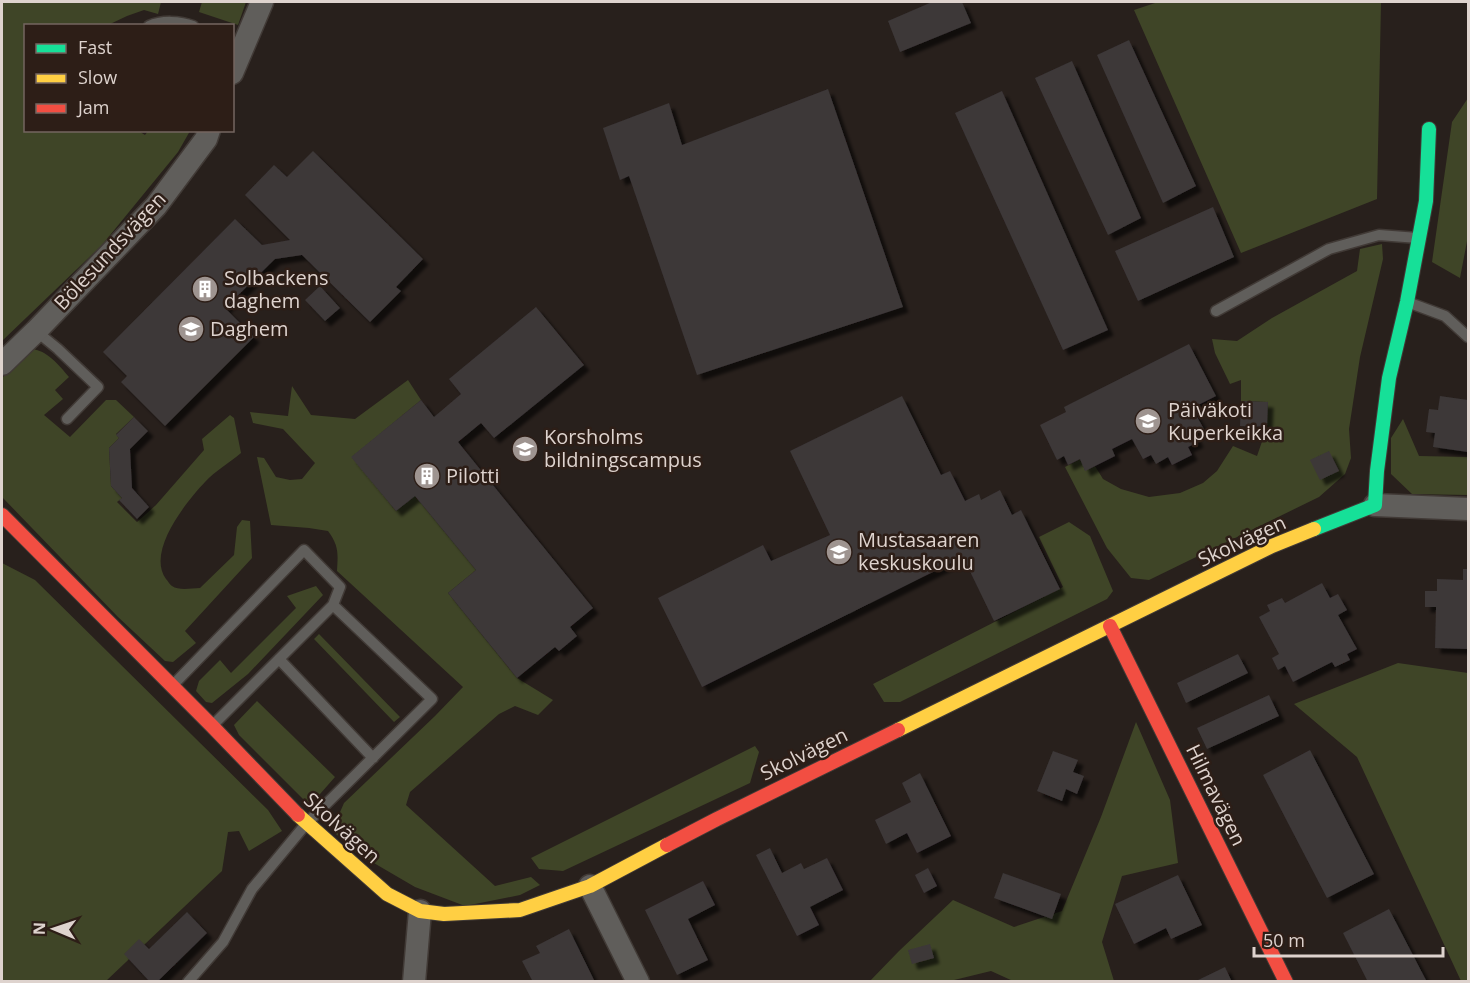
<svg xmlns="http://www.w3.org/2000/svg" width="1470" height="983" font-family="'Open Sans',sans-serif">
	<defs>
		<filter id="shadow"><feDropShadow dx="5.5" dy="5.5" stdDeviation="1.5" flood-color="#0009"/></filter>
	</defs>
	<rect width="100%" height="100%" fill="#28201c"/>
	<path fill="#3f4527" d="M2,2H161L158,14L144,10L127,16L108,25L26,26V130H137L145,135L148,131H190L178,152L102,245L2,341Z
		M202,2L210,3L211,2H246L238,25L199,12Z
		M1158,2H1381L1377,199L1241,253L1134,10Z
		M1468,98V236L1460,278L1432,262L1452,122Z
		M1382,244L1383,259L1360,357L1349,429L1351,458L1345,474L1319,497L1149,580L1131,578L1107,548L1065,467L1080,459L1085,470L1095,466L1103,479L1121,489L1149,497L1180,493L1203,483L1217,471L1233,446L1257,456L1267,427L1268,402L1241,401V380L1230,384L1215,353L1212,339L1237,341L1272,318L1357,271L1360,249Z
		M31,349C47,350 59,365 69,377L55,390L63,399L44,415L70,437L106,400H116L134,417L116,434L119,438L109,448L111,486L122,498L117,502L137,522L156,505L204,450L202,439L230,415L234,418L241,453C229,463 215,471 205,482C186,502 146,552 166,579C168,581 170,585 172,586C179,591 192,588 200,588L234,555L237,527L242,520L250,521L252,558L185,631L196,643L173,662L165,661L118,617L2,497V378Z
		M408,380L421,400L352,457L396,511L415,496L476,570L448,593L517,678L553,700L538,715L515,706L499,714L410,792L406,805L495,886L531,877L540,885L520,895L465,906L415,887L355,852L336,834L334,826L344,803L435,716L463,687L337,571C338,553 339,546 328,531L309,528L271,525L257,457L264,458L276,477L290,480L302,479L315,463L283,429L253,423L250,412L288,416L292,386L311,415L355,419Z
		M1403,419L1419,456L1468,457V495L1412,494L1391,474V438Z
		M1069,522L1090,536L1113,591L1107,599L900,702H884L873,684L1063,587L1039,537Z
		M2,563L35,580L268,810L282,831L249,851L239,831L228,832L222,871L106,981H2Z
		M316,586L323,595L248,674L212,703L206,702L196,691L199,681L220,660L231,673L296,608L287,596Z
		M319,634L400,717L394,722L314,639Z
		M1398,663L1468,673V981H1461L1357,757L1294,704Z
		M257,701L335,777L313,802L308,804L239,735L234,725Z
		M1136,722L1170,800L1178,863L1122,876L1102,942L1114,981H1013L991,971L950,981L869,982L899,951L953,900L1014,927L1062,911L1101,817Z
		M755,746L759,752L750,783L563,871L539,869L531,858Z"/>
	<path fill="#3c3738" filter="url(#shadow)" d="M932,2H962L971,23L900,52L888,21Z
		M1129,40L1196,186L1163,203L1097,55Z
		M1072,61L1141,218L1108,235L1035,78Z
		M828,89L903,307L697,375L629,176L620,180L603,128L669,103L682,145Z
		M1002,91L1108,330L1063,350L955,113Z
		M313,151L423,259L396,287L401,291L370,322L302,255L275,259L225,308L254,337L165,426L121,382L127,376L103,352L235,219L262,245L290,240L245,195L274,165L287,177Z
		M1213,207L1234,257L1138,301L1115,251Z
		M320,286L340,308L325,321L305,300Z
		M536,307L584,365L494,438L481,423L458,442L593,608L570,627L577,636L559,651L555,647L517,678L448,593L476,570L415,496L396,511L351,457L421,400L434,417L461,394L449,379Z
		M1189,344L1216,396L1192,408L1204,429L1194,434L1198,442L1188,447L1192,455L1172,465L1168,457L1156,464L1151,455L1143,459L1132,439L1112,449L1115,456L1085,471L1080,459L1068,465L1064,456L1057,460L1040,425L1066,412L1064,407Z
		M902,396L941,475L950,471L965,501L979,494L981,500L1000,490L1012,515L1021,510L1060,589L994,621L963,557L702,687L658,598L763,545L771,561L830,535L790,451Z
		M1440,396L1468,400V452L1433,447L1435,433L1426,432L1429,409L1438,410Z
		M1241,401L1268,402L1267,427L1240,426Z
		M134,417L148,431L130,449L132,488L149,507L137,519L119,500L122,498L111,486L109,448L119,438L116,435Z
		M1329,451L1339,471L1320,480L1310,460Z
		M1463,569H1468V649L1435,648L1436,607H1425V591H1437V579L1463,580Z
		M1322,583L1330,598L1338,594L1347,610L1338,615L1357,649L1347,654L1350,660L1335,667L1332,662L1293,682L1285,666L1278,670L1272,658L1279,654L1259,617L1270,611L1267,605L1282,598L1285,603Z
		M1238,654L1248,673L1186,703L1177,683Z
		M1269,695L1279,716L1207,749L1197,728Z
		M1310,750L1374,874L1327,898L1263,775Z
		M1053,751L1078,760L1073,772L1084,776L1077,794L1066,789L1062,801L1037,791Z
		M920,773L951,836L917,853L907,833L886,844L875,820L911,802L902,783Z
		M770,848L782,873L801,863L804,869L827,858L843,890L810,907L819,925L797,936L756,855Z
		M928,868L937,886L924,893L915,875Z
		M1003,873L1061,894L1052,919L994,898Z
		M1178,875L1202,925L1171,939L1166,928L1134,944L1115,904Z
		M703,881L715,905L688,919L708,960L677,975L645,910Z
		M1389,909L1427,982H1368L1343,933Z
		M187,912L207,933L157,982H150L124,954L139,939L149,949Z
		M569,929L594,980L591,982H533L522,961L540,953L536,946Z
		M930,944L934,958L912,964L908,950Z
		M1225,967L1232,982H1194Z"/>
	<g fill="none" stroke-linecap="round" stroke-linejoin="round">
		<defs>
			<path id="lane" d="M149,26C162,20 180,21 193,26
				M1410,303L1445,316L1468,337
				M1216,311L1329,249L1379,235L1418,238
				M36,331L58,349L98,387L67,419
				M279,659L373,758
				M174,684L304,550L340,587L333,605
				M188,982L223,942L252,889L306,824L432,699L333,605L214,724"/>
			<path id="street" d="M232,73L262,2
				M2,364L36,331L156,206L206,139L209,130
				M1375,505L1468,509
				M590,886L638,982
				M414,982L420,911"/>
			<path id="fast" d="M1314,529L1375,505L1377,471L1389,378L1407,302L1426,201L1429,129"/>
			<path id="slow" d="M898,730L1272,546L1314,529
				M298,815L387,894L420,911L444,914L520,910L590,886L667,845"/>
			<path id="jam" d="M2,515L212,726L298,815
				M1110,626L1286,982
				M667,845L717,819L898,730"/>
		</defs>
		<use href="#lane" stroke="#413a36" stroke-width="13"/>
		<use href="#street" stroke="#413a36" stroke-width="25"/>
		<use href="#fast" stroke="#413a36" stroke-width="16"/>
		<use href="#slow" stroke="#413a36" stroke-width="16"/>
		<use href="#jam" stroke="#413a36" stroke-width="16"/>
		<use href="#lane" stroke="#605e5b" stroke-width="10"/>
		<use href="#street" stroke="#605e5b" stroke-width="22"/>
		<use href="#fast" stroke="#16e098" stroke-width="14"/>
		<use href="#slow" stroke="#ffcf43" stroke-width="14"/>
		<use href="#jam" stroke="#f24e42" stroke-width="14"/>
	</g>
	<defs>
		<symbol id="building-disc" viewBox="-11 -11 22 22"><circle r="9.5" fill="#9e9490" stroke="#2d1e17"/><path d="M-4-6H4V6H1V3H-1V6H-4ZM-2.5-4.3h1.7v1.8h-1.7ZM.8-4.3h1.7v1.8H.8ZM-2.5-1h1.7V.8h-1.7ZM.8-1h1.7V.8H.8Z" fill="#fff"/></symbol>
		<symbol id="school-disc" viewBox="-11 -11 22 22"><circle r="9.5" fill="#9e9490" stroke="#2d1e17"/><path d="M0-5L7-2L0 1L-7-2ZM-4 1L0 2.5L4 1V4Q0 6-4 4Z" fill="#fff"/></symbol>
	</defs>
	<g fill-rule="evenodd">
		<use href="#building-disc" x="190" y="274" width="30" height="30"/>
		<use href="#school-disc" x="176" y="314" width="30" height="30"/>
		<use href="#school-disc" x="1133" y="406" width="30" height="30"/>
		<use href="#school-disc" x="510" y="434" width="30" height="30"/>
		<use href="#building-disc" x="412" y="461" width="30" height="30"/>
		<use href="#school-disc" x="824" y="537" width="30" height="30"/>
	</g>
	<g text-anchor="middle" stroke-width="5" stroke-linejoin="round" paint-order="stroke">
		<g font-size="20" fill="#ded3ce" stroke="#2d1e17">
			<text transform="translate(110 251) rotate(-47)" y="7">Bölesundsvägen</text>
			<text transform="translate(1242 541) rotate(-25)" y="7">Skolvägen</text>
			<text transform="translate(804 754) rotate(-26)" y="7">Skolvägen</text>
			<text transform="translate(1216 795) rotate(64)" y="7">Hilmavägen</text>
			<text transform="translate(342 828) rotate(42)" y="7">Skolvägen</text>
		</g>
		<g font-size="20" fill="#ded3ce" stroke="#2d1e17" text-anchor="start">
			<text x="224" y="285">Solbackens<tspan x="224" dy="23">daghem</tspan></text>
			<text x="210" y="336">Daghem</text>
			<text x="1168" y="417">Päiväkoti<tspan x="1168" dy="23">Kuperkeikka</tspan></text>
			<text x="544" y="444">Korsholms<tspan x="544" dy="23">bildningscampus</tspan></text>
			<text x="446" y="483">Pilotti</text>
			<text x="858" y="547">Mustasaaren<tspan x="858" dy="23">keskuskoulu</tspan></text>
		</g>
	</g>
	<rect width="1470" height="983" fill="none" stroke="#ded3ce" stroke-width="6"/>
	<rect x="24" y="24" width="210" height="108" fill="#2d1e17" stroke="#746660" stroke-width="1.5"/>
	<rect x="36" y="44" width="30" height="9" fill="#16e098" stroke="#746660" stroke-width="1.5"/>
	<text x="78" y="54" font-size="18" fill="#ded3ce">Fast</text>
	<rect x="36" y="74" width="30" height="9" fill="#ffcf43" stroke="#746660" stroke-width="1.5"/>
	<text x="78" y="84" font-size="18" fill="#ded3ce">Slow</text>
	<rect x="36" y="104" width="30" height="9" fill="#f24e42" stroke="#746660" stroke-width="1.5"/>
	<text x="78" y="114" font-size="18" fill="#ded3ce">Jam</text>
	<g transform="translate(54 929) rotate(272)" stroke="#2d1e17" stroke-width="4.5" paint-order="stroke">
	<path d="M0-4.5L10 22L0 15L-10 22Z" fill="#ded3ce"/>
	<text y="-9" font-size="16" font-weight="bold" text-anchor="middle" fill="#ded3ce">N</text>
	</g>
	<path d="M1254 947v9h189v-9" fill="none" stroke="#ded3ce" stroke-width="3"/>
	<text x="1263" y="947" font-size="18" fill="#ded3ce" stroke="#2d1e17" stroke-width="4.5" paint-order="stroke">50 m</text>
</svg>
